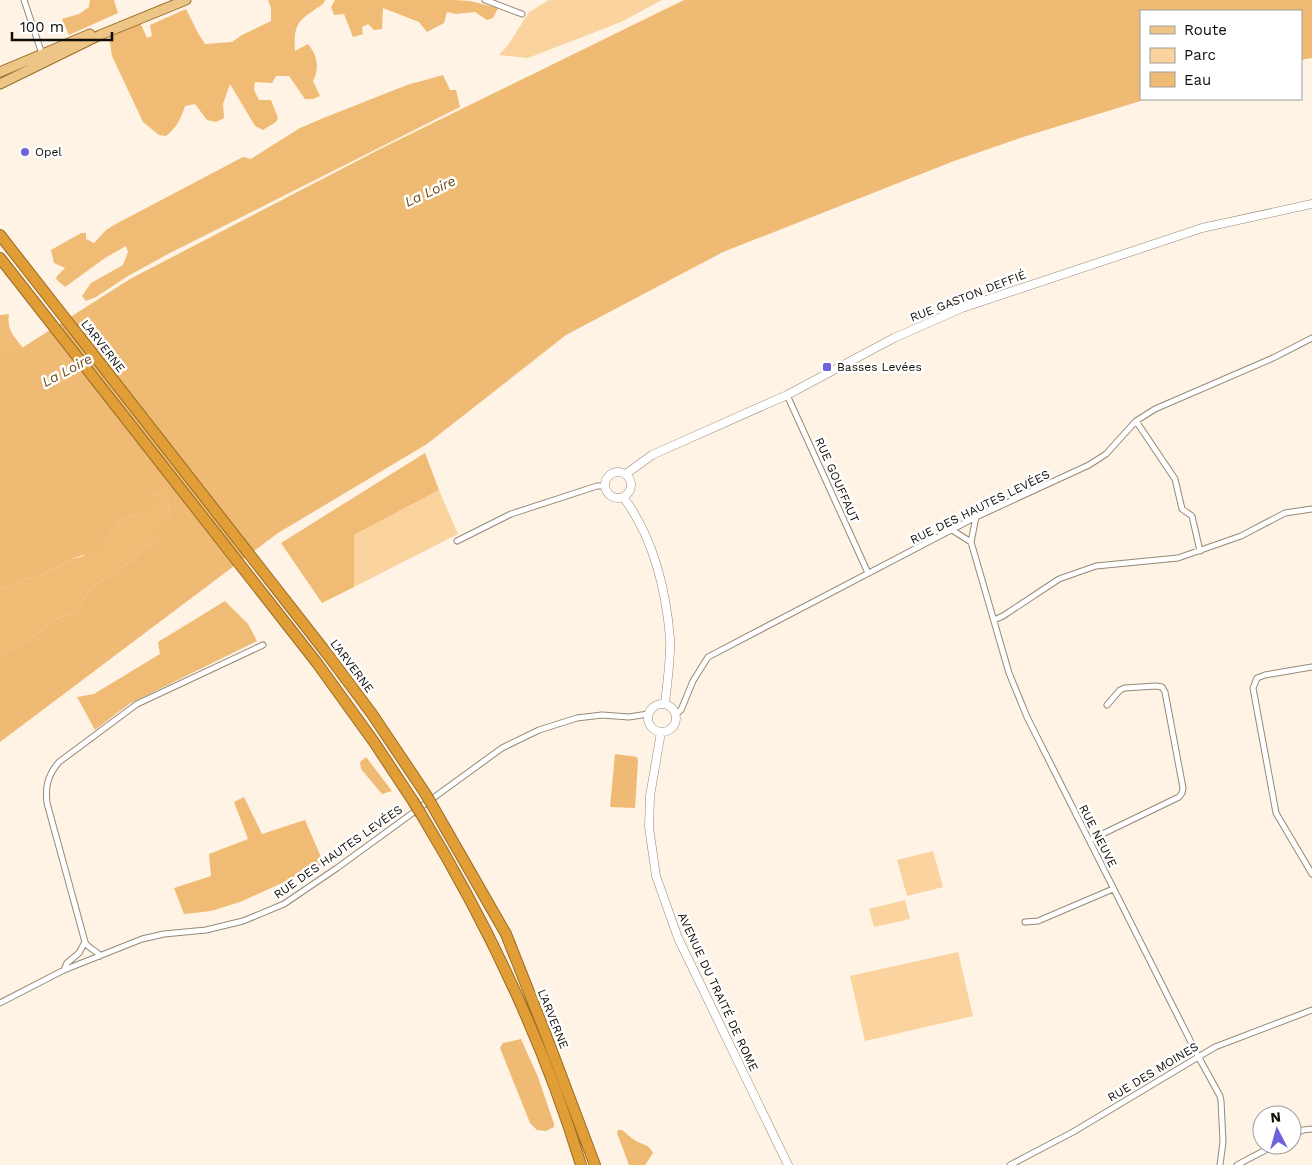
<svg xmlns="http://www.w3.org/2000/svg" width="1312" height="1165" font-family="'Work Sans',sans-serif">
	<rect width="100%" height="100%" fill="#fef3e4"/>
	<path fill="#fad39f" d="M549,0H662L621,22L528,58L499,55L508,45L529,12Z
		M439,490L458,534L354,587V535Z
		M933,851L943,887L907,896L897,860Z
		M905,900L910,919L874,927L869,909Z
		M958,952L973,1016L865,1041L850,976Z"/>
	<path fill="#f0bb74" d="M90,0H114L118,13L69,35L62,19L79,14L89,7Z
		M268,0H325L323,4C300,20 293,21 295,51L308,44C317,55 320,68 313,81L320,96L313,99H305L289,76H276L272,83L255,82L254,90L259,100H271L278,118L276,122L263,130L255,126L230,84L223,104L224,118L216,122L207,120L195,104L185,106C181,119 176,128 166,136L159,135L143,122L112,56L109,36L140,22L147,38L152,36L150,25L186,9L198,33L205,44L232,42L242,35L271,21V8Z
		M335,0H454L470,1L498,8L493,18L487,20L475,12L456,14L447,12L444,23L427,32L419,22L383,8L382,29L374,30L368,24L362,27L363,34L353,37L344,14L334,15L331,7Z
		M443,75L450,90H456L460,107L168,254L128,276L96,297L86,301L82,296L91,283L123,265L128,252L126,246L105,258L65,287L56,279L57,276L65,268L54,263L51,250L81,233H86V239L94,243L106,230L114,225L243,157L251,159L300,128L321,119L407,85Z
		M9,314C6,330 16,339 25,350L0,367V315Z
		M425,453L439,490L354,535V587L322,603L281,543Z
		M159,491H164L168,500L170,514L161,524L157,539L143,549L130,562L92,587L75,612L53,620L27,642L13,648L0,658V590L26,579L40,575L72,559L81,557L102,543L121,521L130,516L144,513L154,496Z
		M225,601L248,624L257,641L129,704L95,730L77,697L94,694L160,654L158,642Z
		M244,797L262,834L305,820L324,864L240,902L211,911L184,914L174,888L211,876L209,854L248,839L234,802Z"/>
	<path fill="#efba73" d="M684,0H1312V58L1301,60V11H1141V99H1147L1023,137L954,161L723,252L566,335L427,444L278,533L0,742V658L13,648L27,642L53,620L75,612L92,587L130,562L143,549L157,539L159,526L170,514L168,500L164,491H159L154,496V502L144,513L130,516L121,521L102,543L92,552L72,559L40,575L26,579L0,590V362L130,279L382,148Z
		M615,754L637,757L638,760L635,808L610,807Z
		M366,757L392,791L382,794L361,769L360,762Z
		M521,1039L538,1077L554,1124V1127L546,1131L537,1130L530,1123L500,1048L503,1043Z
		M618,1130H622C626,1133 631,1138 636,1141C643,1145 649,1144 653,1153L645,1165H629L617,1133Z"/>
	<g fill="none" stroke-linecap="round" stroke-linejoin="round">
		<defs>
			<path id="street" d="M24,0L42,54
				M485,0L522,14
				M787,395L868,573
				M1136,421L1175,479L1182,509L1192,516L1200,551
				M976,517L971,542L1009,673L1027,717L1198,1056L1220,1096L1221,1101L1223,1142L1220,1165
				M952,530L971,542
				M457,541L511,514L597,486H605
				M994,620L1003,616L1059,579L1096,566L1178,558L1241,536L1285,513L1312,509
				M1312,667L1265,675L1257,678L1253,688L1276,813L1312,874
				M676,714L681,710L693,681L708,657L976,517L1089,465L1106,454L1136,421L1155,409L1273,358L1312,338
				M1090,840L1179,797L1182,793L1183,788L1165,692L1162,687L1156,686L1125,688L1120,690L1107,705
				M1025,922L1038,921L1113,889
				M85,942C89,950 97,950 100,956
				M64,970L67,963L79,953L85,942L47,803C45,786 48,775 59,762L137,704L263,645
				M0,1003L64,970L142,939L164,934L206,930L243,921L284,904L337,868L502,748L539,730L577,718L602,715L629,717L648,714
				M1292,1136L1303,1130L1312,1129
				M1010,1165L1073,1132L1215,1047L1312,1010
				M1237,1165L1275,1145"/>
			<path id="secondary" d="M605 485a13 13 0 1 1 26 0a13 13 0 1 1-26 0Z
				M626,474L652,455L787,395L894,338L962,308L1202,228L1312,204
				M623,497C653,536 666,590 670,638C671,659 667,683 665,704
				M648 718a14 14 0 1 1 28 0a14 14 0 1 1-28 0Z
				M661,732L650,796L649,827L656,876L678,938L788,1165"/>
			<path id="primary" d="M0,72L90,34
				M0,84L100,35L186,0"/>
			<path id="highway" d="M0,235L328,655L372,714L425,793
				M0,258L317,663L374,742L413,801
				M432,805L506,934L544,1030L595,1165
				M421,814C487,923 544,1043 581,1165"/>
		</defs>
		<use href="#street" stroke="#968979" stroke-width="7"/>
		<use href="#secondary" stroke="#968979" stroke-width="9"/>
		<use href="#primary" stroke="#986b26" stroke-width="11"/>
		<use href="#highway" stroke="#986b26" stroke-width="12"/>
		<use href="#street" stroke="#fff" stroke-width="5"/>
		<use href="#secondary" stroke="#fff" stroke-width="8"/>
		<use href="#primary" stroke="#edc587" stroke-width="9"/>
		<use href="#highway" stroke="#e19e37" stroke-width="10"/>
		<defs>
			<path id="highway-bridge" d="M425,793L432,805
				M413,801L421,814"/>
		</defs>
		<use href="#highway-bridge" stroke="#986b26" stroke-width="12" stroke-linecap="butt"/>
		<use href="#highway-bridge" stroke="#e19e37" stroke-width="10"/>
	</g>
	<g fill="#6f63dd" stroke="#fff" stroke-width="2">
		<circle cx="25" cy="152" r="5"/>
		<rect x="822" y="362" width="10" height="10" rx="2.5"/>
	</g>
	<g text-anchor="middle" stroke-width="5" stroke-linejoin="round" paint-order="stroke">
		<g font-size="12" fill="#100c06" stroke="#fff" text-anchor="start">
			<text x="35" y="156">Opel</text>
			<text x="837" y="371">Basses Levées</text>
		</g>
		<g font-size="12" fill="#100c06" stroke="#fff">
			<text transform="translate(968 296) rotate(-21)" y="4">RUE GASTON DEFFIÉ</text>
			<text transform="translate(103 346) rotate(52)" y="4">L'ARVERNE</text>
			<text transform="translate(837 480) rotate(66)" y="4">RUE GOUFFAUT</text>
			<text transform="translate(980 507) rotate(-26)" y="4">RUE DES HAUTES LEVÉES</text>
			<text transform="translate(352 666) rotate(53)" y="4">L'ARVERNE</text>
			<text transform="translate(1098 836) rotate(63)" y="4">RUE NEUVE</text>
			<text transform="translate(338 852) rotate(-35)" y="4">RUE DES HAUTES LEVÉES</text>
			<text transform="translate(718 992) rotate(65)" y="4">AVENUE DU TRAITÉ DE ROME</text>
			<text transform="translate(553 1019) rotate(68)" y="4">L'ARVERNE</text>
			<text transform="translate(1153 1072) rotate(-31)" y="4">RUE DES MOINES</text>
		</g>
		<g font-size="14" font-style="italic" fill="#6c4912" stroke="#fff">
			<text transform="translate(430 191) rotate(-25)" y="5">La Loire</text>
			<text transform="translate(67 370) rotate(-28)" y="5">La Loire</text>
		</g>
	</g>
	<rect x="1140" y="10" width="162" height="90" fill="#ffffff" stroke="#9f9e9b"/>
	<rect x="1150" y="26" width="25" height="8" fill="#edc587" stroke="#9f9e9b"/>
	<text x="1184" y="35" font-size="15" fill="#100c06">Route</text>
	<rect x="1150" y="48" width="25" height="15" fill="#fad39f" stroke="#9f9e9b"/>
	<text x="1184" y="60" font-size="15" fill="#100c06">Parc</text>
	<rect x="1150" y="72" width="25" height="15" fill="#efba73" stroke="#9f9e9b"/>
	<text x="1184" y="85" font-size="15" fill="#100c06">Eau</text>
	<g transform="translate(1277 1130) rotate(354)"><circle r="24" fill="#ffffff" stroke="#9f9e9b"/>
	<path d="M0-4L9 19L0 12L-9 19Z" fill="#6f63dd"/>
	<text y="-8" font-size="14" font-weight="bold" text-anchor="middle" fill="#100c06">N</text>
	</g>
	<path d="M12 32v8h100v-8" fill="none" stroke="#100c06" stroke-width="2.5"/>
	<text x="20" y="32" font-size="15" fill="#100c06" stroke="#ffffff" stroke-width="4" paint-order="stroke">100 m</text>
</svg>
